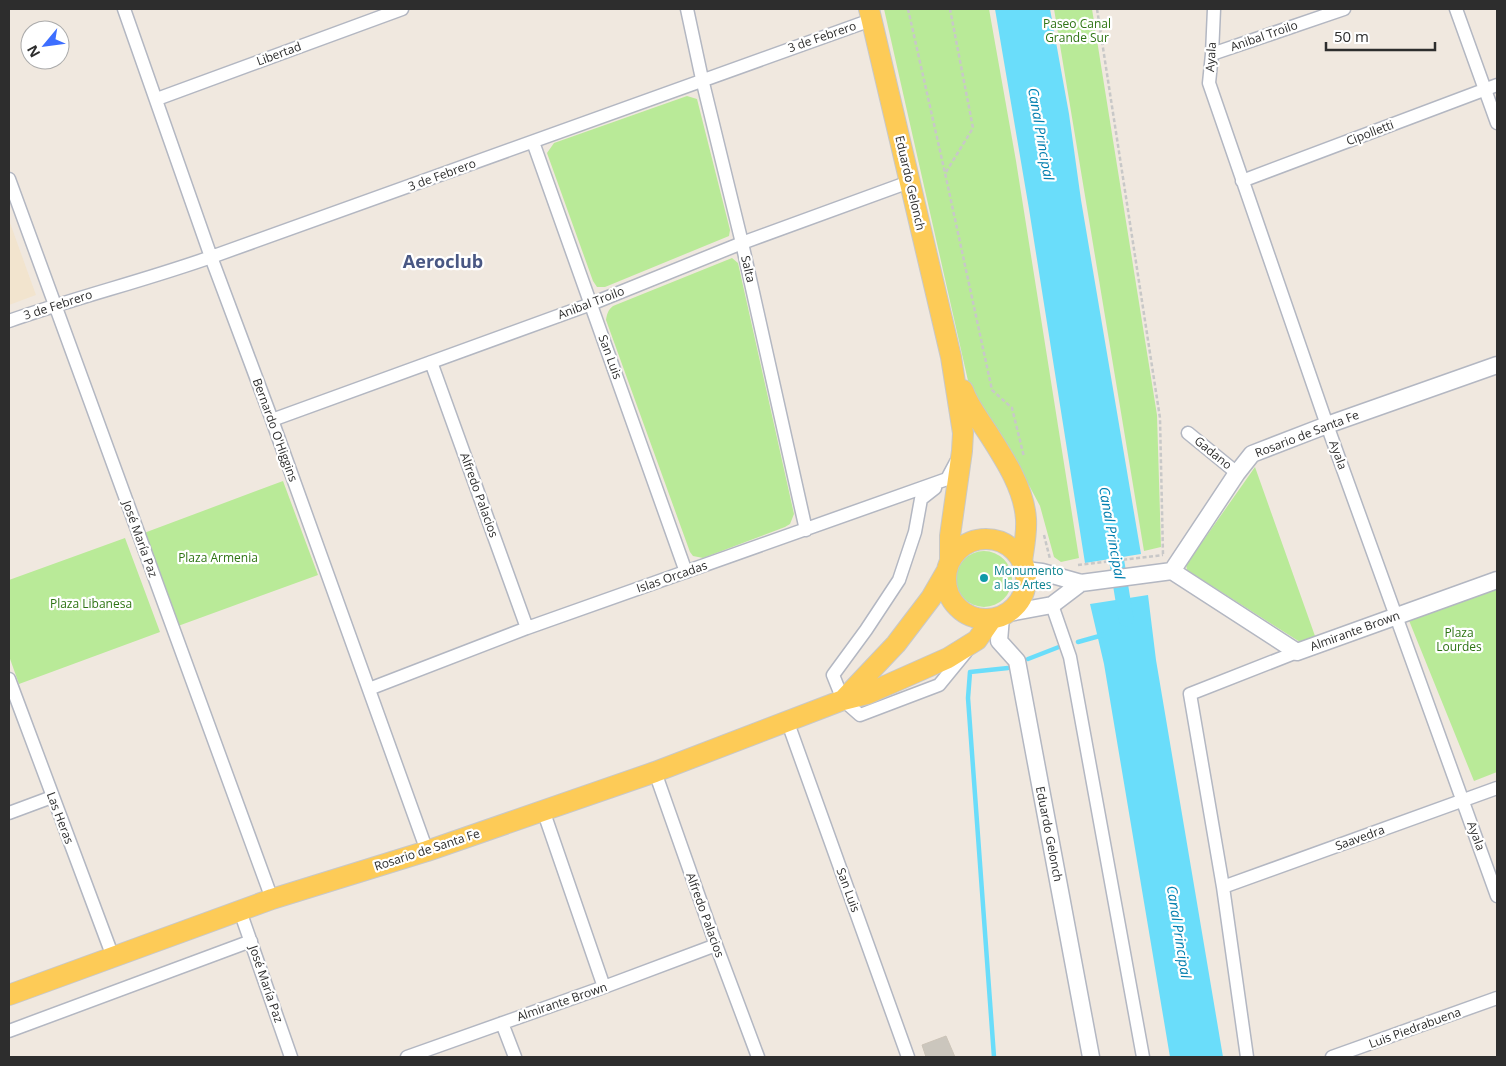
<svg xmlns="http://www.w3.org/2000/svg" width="1506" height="1066" font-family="'Open Sans',sans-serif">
	<rect width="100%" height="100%" fill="#f0e8df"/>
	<path fill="#f2e4ce" d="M9,220L36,295L9,305Z"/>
	<path fill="#b9ea98" d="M884,9H989L1016,161L1079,558L1061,562L1054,557L1040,506L1022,472L971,394Z
		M1054,9H1092L1157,415L1161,547L1144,551Z
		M687,96L697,99L730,230L729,236L605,287H597L593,281L547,153L554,143Z
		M732,258L738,263L794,514L790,524L785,527L703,558L693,556L690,552L606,320C607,314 608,310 613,306Z
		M1255,467L1315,636L1300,642L1187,570L1186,565Z
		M283,481L318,575L178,626L144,533Z
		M125,538L160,632L19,684L9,656V580Z
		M956 579a28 28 0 1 1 56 0a28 28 0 1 1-56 0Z
		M1497,585V772L1474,781L1408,618Z"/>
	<path fill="#6addfa" d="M995,9H1050L1069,114L1081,200L1141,554L1085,563L1029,209Z
		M1148,595L1156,660L1223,1057H1170L1104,664L1090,604Z"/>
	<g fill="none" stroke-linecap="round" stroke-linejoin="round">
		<path stroke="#6addfa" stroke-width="4.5" d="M1078,642L1103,635
			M1028,659L1064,645
			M994,1057L968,698L970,672L1008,668"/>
		<path stroke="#6addfa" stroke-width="15" d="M1113,538L1126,619"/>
	</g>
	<path fill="#cbc6bd" stroke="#ccc4b8" d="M946,1036L955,1057H926L922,1045Z"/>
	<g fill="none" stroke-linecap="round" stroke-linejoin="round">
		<defs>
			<path id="minor" d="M124,9L211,257L272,420L427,851
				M687,9L702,79L742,243L806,530
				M1214,9L1212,54L1209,83L1327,425L1497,896
				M1456,9L1497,123
				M1212,54L1344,9
				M157,99L402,9
				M533,142L686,572
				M9,179L272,899
				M1242,181L1497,85
				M9,321C77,297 147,280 214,256C434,179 652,97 871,20
				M431,362L527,628
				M272,420L591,304L742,243L909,182
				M1188,433L1237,473
				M935,488L921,499L915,532L899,580L866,630L833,675L843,700L860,715L939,685L966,652
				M1052,605L1070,657L1143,1057
				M9,679L113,957
				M369,689L527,628L947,479L956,462
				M788,723L908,1057
				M655,772L716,945L758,1057
				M543,810L604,987
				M9,813L52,797
				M1223,887L1497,788
				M240,911L291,1057
				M502,1023L515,1057
				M9,1031L251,941
				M407,1057L604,987L716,945
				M1247,1057L1223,887L1190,694L1297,652
				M1332,1057L1497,998"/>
			<path id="tertiary" d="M1025,570L1042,572L1081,583L1172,571L1237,473L1252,454L1327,425L1497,365
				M1172,571L1297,652L1497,580
				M1009,613L1052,605L1081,583
				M1001,617L999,641L1017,661L1091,1057"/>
			<path id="primary" d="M869,9L951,357L963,433L962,451L950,536V560
				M963,390C968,405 979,419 988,433C1004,458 1024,488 1026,519C1027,533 1024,547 1022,561
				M946 579a40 40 0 1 1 80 0a40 40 0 1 1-80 0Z
				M843,700L896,644L931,598L946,572
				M9,995L272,899L427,851L655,772L843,700L867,694L948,658L977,640L991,620"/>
		</defs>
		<use href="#minor" stroke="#b3b7c2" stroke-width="15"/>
		<use href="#tertiary" stroke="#b3b7c2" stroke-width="19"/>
		<use href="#primary" stroke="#c8c8c8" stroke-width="22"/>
		<path stroke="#c8c8c8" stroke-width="2.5" stroke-dasharray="4 2.5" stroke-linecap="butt" d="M908,9L945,173L992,390L1012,408L1024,457
			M1097,9L1160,418L1163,555
			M946,172L973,128L950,9
			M1044,535L1050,559
			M1078,565L1163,555"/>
		<use href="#minor" stroke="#fff" stroke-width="12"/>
		<use href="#tertiary" stroke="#fff" stroke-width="16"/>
		<use href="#primary" stroke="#fdcb57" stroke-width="20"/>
	</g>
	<circle fill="#0f9aa8" stroke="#fff" stroke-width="2" cx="984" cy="578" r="5"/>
	<g text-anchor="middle" stroke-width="4.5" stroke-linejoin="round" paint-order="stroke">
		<g font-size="12" fill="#2e7414" stroke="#fff">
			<text x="1077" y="28">Paseo Canal<tspan x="1077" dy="14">Grande Sur</tspan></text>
			<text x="218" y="562">Plaza Armenia</text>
			<text x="91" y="608">Plaza Libanesa</text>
			<text x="1459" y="637">Plaza<tspan x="1459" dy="14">Lourdes</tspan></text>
		</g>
		<g font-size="12" fill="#2d2d2d" stroke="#fff">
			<text transform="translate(1264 36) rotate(-19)" y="4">Anibal Troilo</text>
			<text transform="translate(822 37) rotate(-19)" y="4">3 de Febrero</text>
			<text transform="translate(279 54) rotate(-20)" y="4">Libertad</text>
			<text transform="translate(1211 57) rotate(-86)" y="4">Ayala</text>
			<text transform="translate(1370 133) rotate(-21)" y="4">Cipolletti</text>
			<text transform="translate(442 175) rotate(-20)" y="4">3 de Febrero</text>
			<text transform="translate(910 183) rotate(77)" y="4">Eduardo Gelonch</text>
			<text transform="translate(748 269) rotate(77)" y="4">Salta</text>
			<text transform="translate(591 303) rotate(-21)" y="4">Anibal Troilo</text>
			<text transform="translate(58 305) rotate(-18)" y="4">3 de Febrero</text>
			<text transform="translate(610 357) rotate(70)" y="4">San Luis</text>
			<text transform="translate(275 430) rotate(70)" y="4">Bernardo O'Higgins</text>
			<text transform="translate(1307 434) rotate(-21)" y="4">Rosario de Santa Fe</text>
			<text transform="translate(1213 453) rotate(39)" y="4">Gadano</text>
			<text transform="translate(1338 455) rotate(70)" y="4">Ayala</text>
			<text transform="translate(479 495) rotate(70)" y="4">Alfredo Palacios</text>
			<text transform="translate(140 539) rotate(70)" y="4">José María Paz</text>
			<text transform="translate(672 577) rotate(-19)" y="4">Islas Orcadas</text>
			<text transform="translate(1355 631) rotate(-20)" y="4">Almirante Brown</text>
			<text transform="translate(60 818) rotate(69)" y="4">Las Heras</text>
			<text transform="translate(1049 834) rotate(79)" y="4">Eduardo Gelonch</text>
			<text transform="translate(1476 836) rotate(70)" y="4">Ayala</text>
			<text transform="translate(1360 838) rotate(-20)" y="4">Saavedra</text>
			<text transform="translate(427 850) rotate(-18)" y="4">Rosario de Santa Fe</text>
			<text transform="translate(848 890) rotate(70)" y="4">San Luis</text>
			<text transform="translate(705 915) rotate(70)" y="4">Alfredo Palacios</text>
			<text transform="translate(266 984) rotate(71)" y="4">José María Paz</text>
			<text transform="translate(562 1002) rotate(-19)" y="4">Almirante Brown</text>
			<text transform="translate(1415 1028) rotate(-20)" y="4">Luis Piedrabuena</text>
		</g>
		<g font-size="12" fill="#0d838f" stroke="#fff" text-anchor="start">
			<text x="994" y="575">Monumento<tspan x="994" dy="14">a las Artes</tspan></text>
		</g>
		<g font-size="14" font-style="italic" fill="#017eae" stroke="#fff">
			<text transform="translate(1041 134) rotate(80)" y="5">Canal Principal</text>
			<text transform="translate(1112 533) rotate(80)" y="5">Canal Principal</text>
			<text transform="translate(1179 932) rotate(81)" y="5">Canal Principal</text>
		</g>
		<g font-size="18" font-weight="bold" fill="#495783" stroke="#fff">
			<text x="443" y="268">Aeroclub</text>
		</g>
	</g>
	<rect width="1506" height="1066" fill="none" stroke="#2d2d2d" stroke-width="20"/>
	<g transform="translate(45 45) rotate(241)"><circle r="24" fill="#ffffff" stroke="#ababab"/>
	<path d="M0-4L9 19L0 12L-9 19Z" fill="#3d6eff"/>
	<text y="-8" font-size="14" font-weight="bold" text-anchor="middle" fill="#2d2d2d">N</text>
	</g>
	<path d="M1326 42v8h109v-8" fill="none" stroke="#2d2d2d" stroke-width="2.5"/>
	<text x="1334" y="42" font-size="15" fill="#2d2d2d" stroke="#ffffff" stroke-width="4" paint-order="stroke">50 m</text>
</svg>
